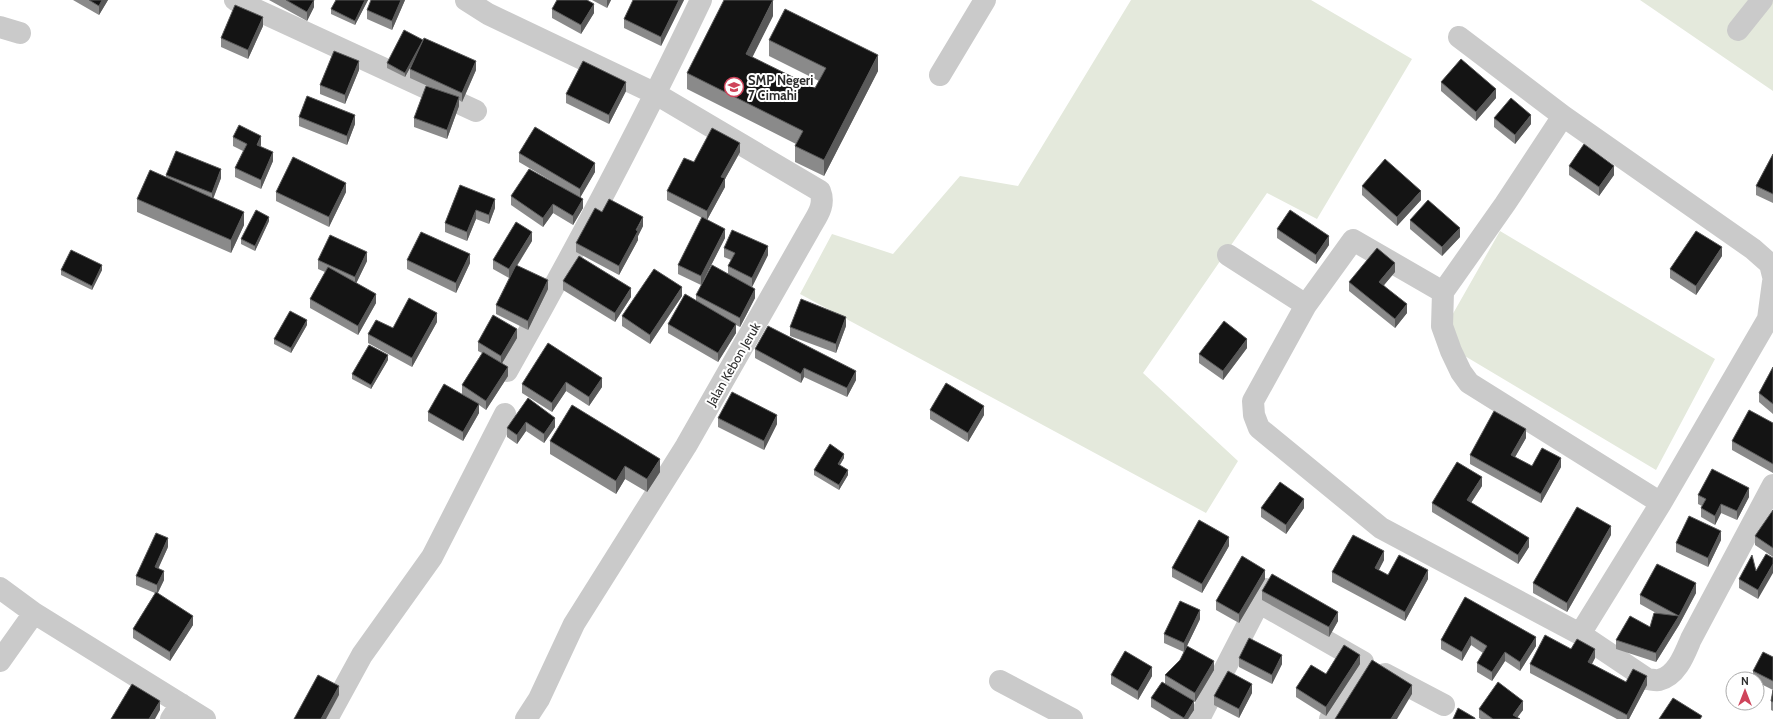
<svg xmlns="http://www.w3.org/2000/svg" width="1773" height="719" font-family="Cabin,sans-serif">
	<rect width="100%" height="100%" fill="#fff"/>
	<path fill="#e4e9dc" d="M1131,0H1311L1412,59L1317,219L1267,193L1143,373L1238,461L1206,513L800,294L832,234L893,254L960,176L1018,186Z
		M1640,0H1773V91Z
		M1500,231L1715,359L1656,470L1438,340Z"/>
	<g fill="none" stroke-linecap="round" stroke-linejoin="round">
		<path stroke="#cacaca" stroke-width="22" d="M235,0L476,111
			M466,0L488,14L656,94L820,191C826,206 816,217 809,230L686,446L574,624L539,699L526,719
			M0,27L20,33
			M1738,30L1762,0
			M1459,37L1563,116L1753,249L1770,264L1773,276
			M940,75L985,0
			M1563,116L1505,204L1443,292L1442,326L1451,351L1461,372L1469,383L1661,503L1768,319L1773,282
			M1228,255L1306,305
			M1443,292L1353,240L1306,305L1253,401L1254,415L1259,428L1381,528L1580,634L1661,503
			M507,371C576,249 641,126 701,0
			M0,588L34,613L205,719
			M1258,602L1363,662L1330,719
			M1580,634L1647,679C1650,679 1656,681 1659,680C1677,676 1685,653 1691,639L1773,485
			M0,661L34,613
			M1385,674L1444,705
			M1000,681L1072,719
			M171,719L181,704
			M327,719L362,655L432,557L505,414
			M1199,719L1266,589"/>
	</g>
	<path fill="#8a8a8a" d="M73,0H108L99,15Z
		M269,0H314V7L307,21Z
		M336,0H368L355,25L331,14V9Z
		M405,0L392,30L367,19V10Z
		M592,0H611L607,8Z
		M684,0L661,46L624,28V19Z
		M552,9L594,13L581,34L552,18Z
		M773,16L752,57L815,88L819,81L769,56V40L878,71L824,176L795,162V146L796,144L687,89V73Z
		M263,26L248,59L221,47V38Z
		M423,42L476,70L462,102L459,100V106L447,139L414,127V118L432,88L410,78V69L413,62L405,77L387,68V63Z
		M359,70L345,104L320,94V85Z
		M1441,82L1496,98L1476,121L1441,91Z
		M626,91L609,124L566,103V94Z
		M299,117L355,124L347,145L299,126Z
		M1494,118L1531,124L1515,144L1494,127Z
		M233,137L261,145L260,147L273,161L261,189L235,177V168L243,151L233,146Z
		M740,152L725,179V187L707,220L725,238L701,285L678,274V265L702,218L667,200V191L694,162Z
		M519,153L595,172L580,197L583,208L573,225L553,213L543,227L511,205V196L560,186L519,162Z
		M1773,154V203L1756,195V186Z
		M1569,166L1614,175L1599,196L1569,175Z
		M166,175L221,178L213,198L244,225L231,253L137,212V199L166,177Z
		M460,185L495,208L489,224L476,219L467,241L445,232V223Z
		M1362,186L1421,200L1397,226L1362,195Z
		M276,192H346L329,227L276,201Z
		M602,212L643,226L638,236V240L619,275L576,252V243Z
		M1410,220L1460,237L1442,256L1410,229Z
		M269,221L255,251L241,244V239Z
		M1277,229L1329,245L1316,264L1277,238Z
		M532,241L517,266L548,289L528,330L496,314V305L509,278L493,269V260Z
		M724,248L768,255L752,287L755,298L740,327L736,325V333L718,362L668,333V324L696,301V295L728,274V266L731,260L724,257Z
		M1722,256L1696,295L1670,278V269Z
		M318,260L367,261L356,283L376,303L358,335L310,308V299L325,272L318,269Z
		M407,260L470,263L456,293L407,269Z
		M61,270H102L92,290L61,275Z
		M1395,272L1384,285L1407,313L1395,328L1349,291V282Z
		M563,281L631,297L615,322L563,290Z
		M682,296L650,344L622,326V316Z
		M437,322L412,367L368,343V334Z
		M307,325L291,353L274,344V339Z
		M846,326L836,353L790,336V327Z
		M517,338L502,363L508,376L486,410L479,405V413L463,441L428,421V412L468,398L462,394V385L482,353L478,351V342Z
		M1247,348L1223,380L1199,363V354Z
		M755,349L856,380L847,397L804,377L801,383L755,358Z
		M388,360L371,389L352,379V374Z
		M1773,367V414L1759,402V393Z
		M602,378V387L589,406L566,391L552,412L522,393V384Z
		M528,398L555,427L544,443L526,431L517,444L507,437V428Z
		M930,410L984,415L968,442L930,419Z
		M718,418L777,424L764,450L718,427Z
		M1773,423V473L1732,450V441Z
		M1526,438L1515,457L1532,466L1561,467L1541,503L1470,464V455Z
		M550,441L660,472L647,492L625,479L616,494L550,454Z
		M844,458L840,465L848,475L839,490L814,475V470Z
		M1482,486L1471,503L1529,547L1518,564L1432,512V503Z
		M1698,495L1749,497L1737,520L1721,513L1715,525L1701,517V508L1702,506L1698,504Z
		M1261,508H1304L1286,534L1261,517Z
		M1773,510V557L1755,545V536Z
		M1611,535L1567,612L1533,593V583Z
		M1721,540L1708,567L1676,552V543Z
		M1229,546L1202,593L1172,577V568Z
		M168,547L158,568L164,580L158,593L193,625L170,661L133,638V629L155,593L136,585V576Z
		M1766,554L1758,599L1739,588V579L1756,571Z
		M1384,560L1379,570L1388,575L1428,579L1405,621L1332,582V572Z
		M1265,579L1239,623L1216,610V601Z
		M1262,591L1338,621L1329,637L1262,600Z
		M1696,593L1679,625L1656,662L1616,649V640L1650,627L1656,613L1640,604V595Z
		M1465,597L1536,646L1520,671L1505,661L1492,681L1477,672V663L1483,653L1471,645L1462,661L1441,649V640Z
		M1200,619L1185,650L1214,670L1195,702L1165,684V675L1180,660L1184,652L1164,643V634Z
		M1571,649L1595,658L1592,664L1626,682L1647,685L1629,719H1617L1530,673V664Z
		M1773,657V711L1771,710V701L1773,690L1757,682V679H1753V671Z
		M1239,658L1282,664L1272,684L1239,667Z
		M1360,664L1326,716L1296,697V688L1326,674Z
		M1111,675L1152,676L1138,700L1111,684Z
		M1252,693L1239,718L1214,705V696Z
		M1151,698L1194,710L1188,719H1171L1151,707Z
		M1479,709L1523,710L1517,718L1520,719H1481L1479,718Z"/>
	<path fill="#5a5a5a" d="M102,0H108L99,15V6Z
		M311,0H314V7L307,21V12Z
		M365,0H368L355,25V21Z
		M401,0H405L392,30V21Z
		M607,0H611L607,8Z
		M679,0H684L661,46V37Z
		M773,0V16L746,70V54Z
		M594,4V13L581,34V25Z
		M263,17V26L248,59V50Z
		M423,40V44L405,77V73Z
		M878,55V71L824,176V160Z
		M359,61V70L345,104V95Z
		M476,61V70L462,102V93Z
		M626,82V91L609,124V115Z
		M1496,89V98L1476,121V112Z
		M459,97V106L447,139V130Z
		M355,115V124L347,145V136Z
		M1531,115V124L1515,144V135Z
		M261,136V145L257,154V145Z
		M740,143V152L725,179V187L707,220V211L721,177Z
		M273,152V161L261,189V180Z
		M595,163V172L580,198V189Z
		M1614,166V175L1599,196V187Z
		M221,169V178L212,202V193Z
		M346,183V192L329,227V217Z
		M1421,191V200L1397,226V217Z
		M495,199V208L489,224V215Z
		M583,199V208L573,225V216Z
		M553,204V213L543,227V218Z
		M476,210V219L467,241V232Z
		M244,212V225L231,253V240Z
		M269,217V221L255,251V246Z
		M643,217V226L638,236V240L619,275V266Z
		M1460,228V237L1442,256V247Z
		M725,229V238L701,285V276Z
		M532,232V241L509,278V269Z
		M1329,236V245L1316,264V255Z
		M768,246V255L752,287V278Z
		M1722,247V256L1696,295V286Z
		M367,252V261L355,286V277Z
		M470,254V263L456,293V283Z
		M1395,263V272L1379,291V282Z
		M102,265V270L92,290V286Z
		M548,280V289L528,330V321Z
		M682,287V296L650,344V335Z
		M631,288V297L615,322V313Z
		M755,289V298L740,327V318Z
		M376,294V303L358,335V326Z
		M1407,304V313L1395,328V319Z
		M437,313V322L412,367V358Z
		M846,317V326L836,353V344Z
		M307,320V325L291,353V348Z
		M736,324V333L718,362V353Z
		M517,329V338L501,365V356Z
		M1247,339V348L1223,380V371Z
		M388,355V360L371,389V385Z
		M508,367V376L486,410V401Z
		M804,368V377L801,383V374Z
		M856,371V380L847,397V388Z
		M602,378V387L589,406V397Z
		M566,382V391L552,412V403Z
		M479,404V413L463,441V432Z
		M984,406V415L968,442V433Z
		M777,415V424L764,450V441Z
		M555,418V427L544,443V434Z
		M526,422V431L517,444V435Z
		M1526,429V438L1511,464V455Z
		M844,454V458L838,468V464Z
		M1561,458V467L1541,503V494Z
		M660,459V472L647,492V479Z
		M625,466V479L616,494V481Z
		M848,470V475L839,490V485Z
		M1482,477V486L1467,509V500Z
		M1749,488V497L1737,520V511Z
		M1304,499V508L1286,534V525Z
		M1721,504V513L1715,525V516Z
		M1611,526V535L1567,612V603Z
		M1721,531V540L1708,567V558Z
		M1229,537V546L1202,593V584Z
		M168,538V547L155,576V567Z
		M1529,538V547L1518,564V555Z
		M1384,551V560L1375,577V568Z
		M1773,564V573L1758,599V590Z
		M1265,570V579L1239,623V614Z
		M1428,570V579L1405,621V612Z
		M164,571V580L157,594V585Z
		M1696,583V593L1679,625L1656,662V653Z
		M1200,610V619L1184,652V643Z
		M1338,612V621L1329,637V627Z
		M193,616V625L170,661V652Z
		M1471,636V645L1462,661V652Z
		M1536,637V646L1520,671V662Z
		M1595,649V658L1588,671V662Z
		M1505,652V661L1492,681V672Z
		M1282,655V664L1272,684V675Z
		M1360,655V664L1326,716V707Z
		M1214,661V670L1195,702V693Z
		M1152,667V676L1138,700V691Z
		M1647,676V685L1629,719H1627V715Z
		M1252,684V693L1239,718V709Z
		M1412,685V694L1397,719H1391Z
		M339,686V695L326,719H321Z
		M160,701V710L155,719H149Z
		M1194,701V710L1188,719H1184V718Z
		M1523,701V710L1516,719L1513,715Z"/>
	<path fill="#141414" stroke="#5a5a5a" d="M89,0H102L99,6Z
		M286,0H314L307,12Z
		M336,0H365L355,21L331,9Z
		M371,0H401L392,21L367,10Z
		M557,0H587L594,4L581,25L552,9Z
		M633,0H679L661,37L624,19Z
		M724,0H773L746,54L815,88L826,68L769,40L785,9L878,55L824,160L795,146L803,131L687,73Z
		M235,5L263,17L248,50L221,38Z
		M404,30L423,40L405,73L387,63Z
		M424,38L476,61L462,93L410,69Z
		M334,51L359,61L345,95L320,85Z
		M1461,59L1496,89L1476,112L1441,82Z
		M583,61L626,82L609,115L566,94Z
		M426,86L459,97L447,130L414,118Z
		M307,96L355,115L347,136L299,117Z
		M1511,98L1531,115L1515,135L1494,118Z
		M239,125L261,136L257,145L273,152L261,180L235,168L247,144L233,137Z
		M535,127L595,163L580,189L519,153Z
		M712,128L740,143L721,177L725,178L707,211L667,191L684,158L694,162Z
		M1584,144L1614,166L1599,187L1569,166Z
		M176,151L221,169L212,193L166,175Z
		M1773,154V194L1756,186Z
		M293,157L346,183L329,217L276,192Z
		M1385,159L1421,191L1397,217L1362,186Z
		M529,169L583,199L573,216L553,204L543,218L511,196Z
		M150,170L244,212L231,240L137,199Z
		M460,185L495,199L489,215L476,210L467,232L445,223Z
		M609,199L643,217L636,230L638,231L619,266L576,243L595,208L602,212Z
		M1428,200L1460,228L1442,247L1410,220Z
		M256,210L269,217L255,246L241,239Z
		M1290,210L1329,236L1316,255L1277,229Z
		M702,217L725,229L701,276L678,265Z
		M516,222L532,232L509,269L493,260Z
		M732,230L768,246L752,278L728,266L735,253L724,248Z
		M1696,231L1722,247L1696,286L1670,269Z
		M421,232L470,254L456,283L407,260Z
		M330,235L367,252L355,277L318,260Z
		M1377,248L1395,263L1379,282L1407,304L1395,319L1349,282Z
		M71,250L102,265L92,286L61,270Z
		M579,256L631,288L615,313L563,281Z
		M516,265L548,280L528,321L496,305Z
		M712,265L755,289L740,318L696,295Z
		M328,267L376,294L358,326L310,299Z
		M654,269L682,287L650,335L622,316Z
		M685,294L736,324L718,353L668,324Z
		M409,298L437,313L412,358L368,334L376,320L393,328Z
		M801,299L846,317L836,344L790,327Z
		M290,311L307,320L291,348L274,339Z
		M493,315L517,329L501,356L478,342Z
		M1224,321L1247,339L1223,371L1199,354Z
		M768,326L856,371L847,388L804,368L801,374L755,349Z
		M548,343L602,378L589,397L566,382L552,403L522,384Z
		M369,345L388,355L371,385L352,374Z
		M483,352L508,367L486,401L462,385Z
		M1773,367V404L1759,393Z
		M946,383L984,406L968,433L930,410Z
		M444,384L479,404L463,432L428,412Z
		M732,392L777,415L764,441L718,418Z
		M528,398L555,418L544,434L526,422L517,435L507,428Z
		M572,405L660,459L647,479L625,466L616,481L550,441Z
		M1749,410L1773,423V464L1732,441Z
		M1494,411L1526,429L1511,455L1532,466L1542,448L1561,458L1541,494L1470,455Z
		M830,444L844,454L838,464L848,470L839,485L814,470Z
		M1457,462L1482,477L1467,500L1529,538L1518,555L1432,503Z
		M1712,469L1749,488L1737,511L1721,504L1715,516L1701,508L1706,499L1698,495Z
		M1280,482L1304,499L1286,525L1261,508Z
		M1577,507L1611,526L1567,603L1533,583Z
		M1773,510V548L1755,536Z
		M1689,516L1721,531L1708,558L1676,543Z
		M1199,520L1229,537L1202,584L1172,568Z
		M156,533L168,538L155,567L164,571L157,585L136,576Z
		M1353,535L1384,551L1375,568L1388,575L1399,555L1428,570L1405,612L1332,572Z
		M1766,554L1773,558V564L1758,590L1739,579L1752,555L1756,571Z
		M1242,556L1265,570L1239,614L1216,601Z
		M1657,564L1696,583L1679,616L1640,595Z
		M1272,574L1338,612L1329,627L1262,591Z
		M156,592L193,616L170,652L133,629Z
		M1465,597L1536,637L1520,662L1505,652L1492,672L1477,663L1487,646L1471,636L1462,652L1441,640Z
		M1180,601L1200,610L1184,643L1164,634Z
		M1654,613L1679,616L1656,653L1616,640L1630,616L1650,627Z
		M1545,635L1571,649L1577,639L1595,649L1588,662L1626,682L1633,669L1647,676L1627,715L1530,664Z
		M1249,638L1282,655L1272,675L1239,658Z
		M1344,645L1360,655L1326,707L1296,688L1311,665L1326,674Z
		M1187,646L1214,661L1195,693L1165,675L1180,660Z
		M1125,651L1152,667L1138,691L1111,675Z
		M1763,652L1773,657V681L1753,671Z
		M1372,660L1412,685L1391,719H1335Z
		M1228,671L1252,684L1239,709L1214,696Z
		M318,675L339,686L321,719H294Z
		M1162,682L1194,701L1184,718L1151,698Z
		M1498,682L1523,701L1513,715L1520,719H1493L1479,709Z
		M132,684L160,701L149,719H111Z
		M1773,690V702L1771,701Z
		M1673,698L1702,716L1700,719H1659Z
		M1458,708L1475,718V719H1453Z"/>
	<defs>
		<symbol id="school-ring" viewBox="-11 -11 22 22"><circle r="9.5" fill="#fff" stroke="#cf445b" stroke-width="1.5"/><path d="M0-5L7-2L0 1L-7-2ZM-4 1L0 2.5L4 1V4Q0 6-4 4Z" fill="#cf445b"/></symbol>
	</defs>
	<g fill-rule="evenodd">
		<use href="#school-ring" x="723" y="76" width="22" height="22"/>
	</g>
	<g text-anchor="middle" stroke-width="4" stroke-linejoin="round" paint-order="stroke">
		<g font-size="13" font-weight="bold" fill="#2d2d2d" stroke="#fff" text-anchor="start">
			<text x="748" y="85">SMP Negeri<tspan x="748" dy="15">7 Cimahi</tspan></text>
		</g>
		<g font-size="13" fill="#2d2d2d" stroke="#fff">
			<text transform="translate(733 364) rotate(-60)" y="5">Jalan Kebon Jeruk</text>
		</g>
	</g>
	<g transform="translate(1745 691)"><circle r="19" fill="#ffffff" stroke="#ababab"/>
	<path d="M0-3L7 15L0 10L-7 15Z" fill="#cf445b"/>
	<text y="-6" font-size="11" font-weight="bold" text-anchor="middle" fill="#2d2d2d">N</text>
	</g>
</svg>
